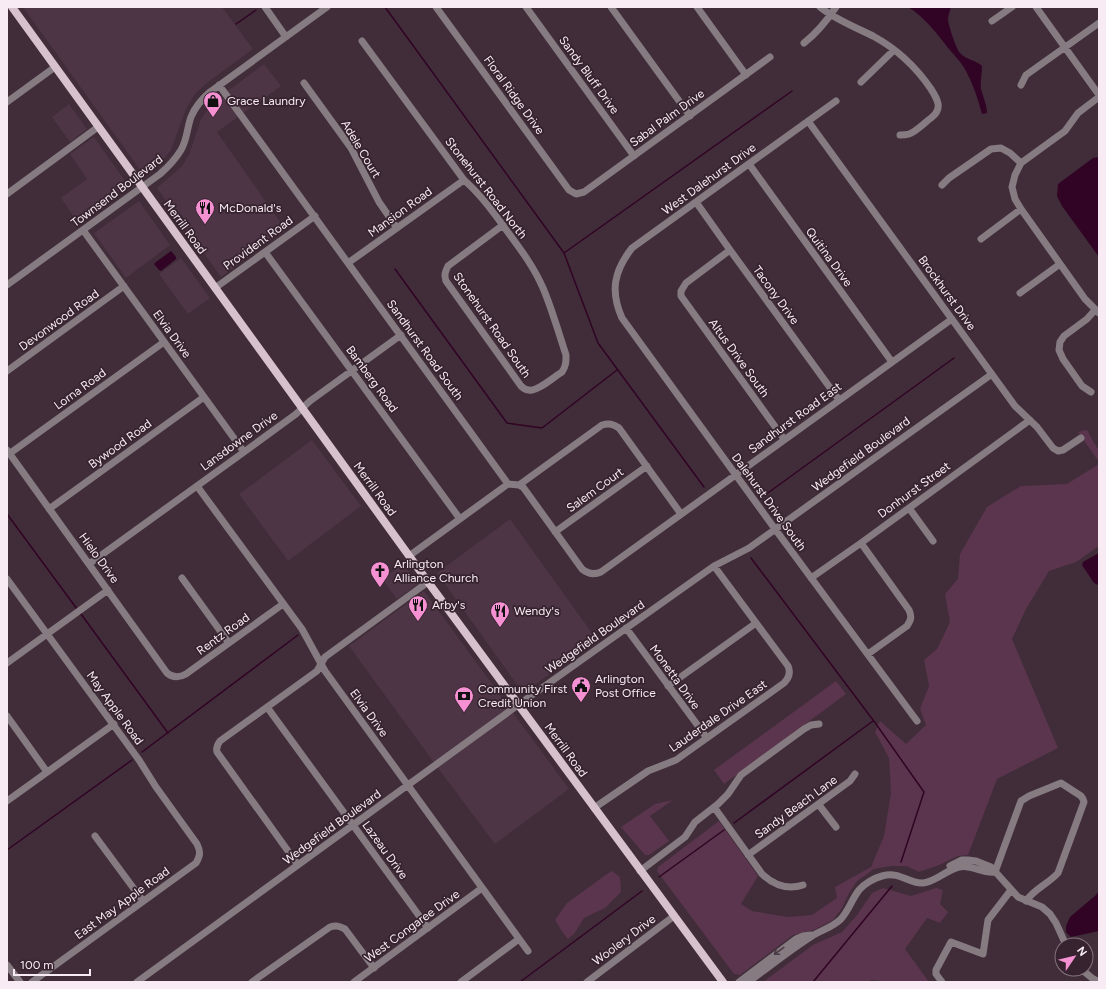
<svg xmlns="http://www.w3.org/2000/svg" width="1106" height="989" font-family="Figtree,sans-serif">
	<rect width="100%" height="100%" fill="#402d39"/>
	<path fill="#4d3545" d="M23,7H222L253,49L208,82L195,94L186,109L171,150L162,161L143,174Z
		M264,64L281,86L217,132L285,229L221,277L157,188L182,166L189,155L201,119L214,101Z
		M69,104L87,129L70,142L52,117Z
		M94,137L128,185L79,224L61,198L87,179L70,154Z
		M139,201L170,245L126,278L94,233Z
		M181,258L210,298L188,314L159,274Z
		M312,440L361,506L288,561L239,494Z
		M510,519L597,640L523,693L437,573Z
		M403,564L418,584L397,599L382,579Z
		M424,591L569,789L495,844L432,760L349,646Z"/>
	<path fill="#5a354d" d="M1087,430L1092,439L1099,451V462L1078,432Z
		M1099,464V546L1076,562L1049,571L1026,609L1012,639L1058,748L997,779L968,855L958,856L939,865L919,872L906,866H891L874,869L857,881L848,895L842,908L833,920L814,930L793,935L740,975L734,974L657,871L658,867L719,821L758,876L741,904L752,911L788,917L812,915L837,898L835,887L871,867L884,836L891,793L889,758L875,732L880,721L906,744L926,725L920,709L929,686L924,660L937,649L950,622L945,594L958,579L960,554L987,507L1021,486L1067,484Z
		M836,681L846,694L724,784L714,770Z
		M673,800L650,816L669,841L649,855H645L621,827L655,804Z
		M612,871L620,877L621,892L605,908L584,918L574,934L568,939L563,933L555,920L567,903L607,874Z
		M883,888L911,896L936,888L943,890L940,904L948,912L940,923L927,918L905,949L929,982H893L871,980L869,982H763L813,945L842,932L857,915L872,893Z"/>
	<path fill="#310324" d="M908,7H951C950,11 948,15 948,20C949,27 956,48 960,53C966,60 976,60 982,66C982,74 980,81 981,89C983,97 987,105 987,113L982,114C978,99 973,84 966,71C962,63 955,56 949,49C937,34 925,17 908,7Z
		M1099,157V257L1062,206L1057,196L1058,184L1093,158Z
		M171,251L172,252L176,257V259L161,271L159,270L154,264L156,262Z
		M1099,553V585H1098L1094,583L1082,565L1083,562Z
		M1099,891V931L1071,937L1066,932V926L1070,917L1096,895Z"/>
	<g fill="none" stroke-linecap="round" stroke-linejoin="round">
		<path stroke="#310324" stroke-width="1.5" d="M385,7L564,253L792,91
			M236,24L256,10
			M564,253L598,343L704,487
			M395,269L507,423L542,428L617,370
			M765,495L954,358
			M7,514L77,609
			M751,558L876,724L924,792L901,862
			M81,614L168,733
			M142,752L298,635
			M734,823L873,721
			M7,850L132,760
			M659,877L724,830
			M520,982L642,891
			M813,982L892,886"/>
		<path stroke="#857b81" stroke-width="7" d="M265,7L286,37
			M436,7L569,190L576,194L584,192L770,57
			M526,7L634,156
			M611,7L690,116
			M697,7L746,75
			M820,7C836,20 855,27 873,36C897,49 916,67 931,89C938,100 943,109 931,118C924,123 917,131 909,134C906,135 902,135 900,135
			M1036,7L1099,95
			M992,21L1012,7
			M362,41L464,180C481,195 494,213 507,231C521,250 534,267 543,288C552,309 559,334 566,355C566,362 566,366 562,372C555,376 537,392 529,390C526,390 523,388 521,386L446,281C444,275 445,272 448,266L503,225
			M804,43C818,32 826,22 836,7
			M861,82L894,50
			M304,83L351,148L379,202L397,228
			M219,85L508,484
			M1021,85L1026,75L1099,23
			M1099,97L1078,113L1065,131L1021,163L1015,175L1012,187L1015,199L1021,209L1085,299L1099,313
			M836,101L632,248C614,271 610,291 622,318L775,529L917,721
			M7,102L55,67
			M808,121L1015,406L1037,427L1053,448L1058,451L1063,450L1081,438
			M749,164L892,362
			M942,185L949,178L991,149L1001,148L1010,153L1021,163
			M7,194L98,127
			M696,202L730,250L839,400
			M83,230L244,452
			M981,239L1021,209
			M730,250L686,283L681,291V296L784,439
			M265,252L460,519
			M348,263L464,180
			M7,285L160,174C168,167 175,160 181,150C187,140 187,128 191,117C195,107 202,99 210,92L327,7
			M215,288L315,216
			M1020,293L1060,264
			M7,371L124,286
			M1091,392L1082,386L1063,359L1059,350L1060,342L1064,336L1087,319L1095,310
			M7,450L167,673C173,678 179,678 186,674L283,604
			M9,454L164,342
			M508,484L519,485L523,487L582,569C588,574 594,575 601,572L952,319
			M519,485L602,425C609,423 613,424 619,428L681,514
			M197,486L302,629L325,671L528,951
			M909,508L933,541
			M49,509L204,397
			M555,532L647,466
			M861,543L909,610C912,617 911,620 907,626L868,654
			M409,556L508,484
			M89,564L244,452L296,414L310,401L401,335
			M182,578L229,643
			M811,578L861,543L1030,420
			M7,579L139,760L156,787L197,844C201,852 200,856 196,863L32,982
			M626,628L707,738
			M7,663L108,590
			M668,686L756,623
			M267,707L428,928
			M7,716L47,772
			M7,801L114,724
			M819,805L836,827
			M714,807L762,874C774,885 788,890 803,885
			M594,808L648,771L676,760L784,683C789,678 791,673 788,666L714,566
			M95,836L143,901
			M748,855L850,781L855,774
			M298,865L217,752C216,748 217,745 220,741L317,671L325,657L428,582
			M950,866L962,860H968L976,861L991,867L1018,897L1042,907L1050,914L1056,923L1066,945
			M640,871L685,837L695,822L718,804L728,794L741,775L804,729L811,725L819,724
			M995,872L1021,801L1029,796L1061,783L1081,796L1083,799L1084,802L1058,873C1048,884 1034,889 1026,901
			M7,965L20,982
			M1081,969L1092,978L1099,982
			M137,982L518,705L714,566L749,548L992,374
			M252,982L330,927C336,925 339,926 345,929L374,968
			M354,982L482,888
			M461,982L519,939
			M587,982L674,916
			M739,982L796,939L803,936L811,935
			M748,982C769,967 790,950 812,936C822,930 833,927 841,919C849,910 852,899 859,890C864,884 874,878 882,876C901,871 908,884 923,883C936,882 946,870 959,867C971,864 983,874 995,872
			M942,982L936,974V970L951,942L983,954L988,920L1011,890"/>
		<path stroke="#d6c1cd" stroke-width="8" d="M12,7L428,582L723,982"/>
	</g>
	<defs><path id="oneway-shaft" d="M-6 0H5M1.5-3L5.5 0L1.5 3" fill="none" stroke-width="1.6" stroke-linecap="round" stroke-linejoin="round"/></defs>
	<use stroke="#4a3944" href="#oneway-shaft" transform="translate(779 951) rotate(144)"/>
	<defs>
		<symbol id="shop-pin" viewBox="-11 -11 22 30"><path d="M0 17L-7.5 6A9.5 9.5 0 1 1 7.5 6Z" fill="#f591d2" stroke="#36232f"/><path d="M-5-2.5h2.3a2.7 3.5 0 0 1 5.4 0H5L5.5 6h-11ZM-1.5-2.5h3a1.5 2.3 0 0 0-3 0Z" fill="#111"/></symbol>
		<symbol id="restaurant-pin" viewBox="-11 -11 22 30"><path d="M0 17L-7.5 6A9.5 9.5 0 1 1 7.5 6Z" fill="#f591d2" stroke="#36232f"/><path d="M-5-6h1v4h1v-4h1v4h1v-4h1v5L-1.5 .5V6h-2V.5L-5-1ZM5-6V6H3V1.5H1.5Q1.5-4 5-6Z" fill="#111"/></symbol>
		<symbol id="church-pin" viewBox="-11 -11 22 30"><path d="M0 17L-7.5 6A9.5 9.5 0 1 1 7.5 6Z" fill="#f591d2" stroke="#36232f"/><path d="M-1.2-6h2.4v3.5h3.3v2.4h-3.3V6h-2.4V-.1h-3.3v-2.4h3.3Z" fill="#111"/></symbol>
		<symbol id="civic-pin" viewBox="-11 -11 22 30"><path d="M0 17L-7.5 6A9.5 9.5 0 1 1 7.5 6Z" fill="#f591d2" stroke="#36232f"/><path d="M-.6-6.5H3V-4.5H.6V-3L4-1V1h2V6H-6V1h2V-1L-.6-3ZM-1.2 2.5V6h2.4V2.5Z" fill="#111"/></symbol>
		<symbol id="bank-pin" viewBox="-11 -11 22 30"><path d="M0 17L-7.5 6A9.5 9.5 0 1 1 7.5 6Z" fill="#f591d2" stroke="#36232f"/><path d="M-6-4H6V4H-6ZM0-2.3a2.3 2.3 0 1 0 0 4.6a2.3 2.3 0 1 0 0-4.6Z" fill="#111"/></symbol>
	</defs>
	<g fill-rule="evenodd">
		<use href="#shop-pin" x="202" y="90" width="22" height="30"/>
		<use href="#restaurant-pin" x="194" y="197" width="22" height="30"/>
		<use href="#church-pin" x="369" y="560" width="22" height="30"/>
		<use href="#restaurant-pin" x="407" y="594" width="22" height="30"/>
		<use href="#restaurant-pin" x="489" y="600" width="22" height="30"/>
		<use href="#civic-pin" x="570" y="675" width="22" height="30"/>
		<use href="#bank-pin" x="453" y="685" width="22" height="30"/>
	</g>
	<g text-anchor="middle" stroke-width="3.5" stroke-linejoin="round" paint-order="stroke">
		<g font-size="12" fill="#f8ebf3" stroke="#36232f">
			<text transform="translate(589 75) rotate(54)" y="4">Sandy Bluff Drive</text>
			<text transform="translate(514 95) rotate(54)" y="4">Floral Ridge Drive</text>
			<text transform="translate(667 118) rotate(-36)" y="4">Sabal Palm Drive</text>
			<text transform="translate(361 149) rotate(59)" y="4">Adele Court</text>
			<text transform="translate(709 179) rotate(-36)" y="4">West Dalehurst Drive</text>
			<text transform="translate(486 188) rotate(52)" y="4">Stonehurst Road North</text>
			<text transform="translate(117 191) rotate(-37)" y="4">Townsend Boulevard</text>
			<text transform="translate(400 212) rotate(-36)" y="4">Mansion Road</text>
			<text transform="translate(185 227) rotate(54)" y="4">Merrill Road</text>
			<text transform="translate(258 243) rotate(-36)" y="4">Provident Road</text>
			<text transform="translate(829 257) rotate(54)" y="4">Quitina Drive</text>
			<text transform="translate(947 293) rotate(54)" y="4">Brockhurst Drive</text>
			<text transform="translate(776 295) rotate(54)" y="4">Tacony Drive</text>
			<text transform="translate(59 320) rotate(-36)" y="4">Devonwood Road</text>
			<text transform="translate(492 325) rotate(55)" y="4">Stonehurst Road South</text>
			<text transform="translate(172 334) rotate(54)" y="4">Elvia Drive</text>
			<text transform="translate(425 350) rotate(54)" y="4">Sandhurst Road South</text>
			<text transform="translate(739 358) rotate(54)" y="4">Altus Drive South</text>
			<text transform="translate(372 379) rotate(54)" y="4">Bamberg Road</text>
			<text transform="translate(80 389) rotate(-36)" y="4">Lorna Road</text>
			<text transform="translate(795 418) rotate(-36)" y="4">Sandhurst Road East</text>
			<text transform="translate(239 441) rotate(-36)" y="4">Lansdowne Drive</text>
			<text transform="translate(120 444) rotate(-36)" y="4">Bywood Road</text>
			<text transform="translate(861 454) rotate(-36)" y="4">Wedgefield Boulevard</text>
			<text transform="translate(375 489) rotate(54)" y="4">Merrill Road</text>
			<text transform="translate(595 490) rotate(-36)" y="4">Salem Court</text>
			<text transform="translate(914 490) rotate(-36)" y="4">Donhurst Street</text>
			<text transform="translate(769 502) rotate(54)" y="4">Dalehurst Drive South</text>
			<text transform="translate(99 558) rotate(54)" y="4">Hielo Drive</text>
			<text transform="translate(223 634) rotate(-36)" y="4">Rentz Road</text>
			<text transform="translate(595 637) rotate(-35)" y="4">Wedgefield Boulevard</text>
			<text transform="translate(675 677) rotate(54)" y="4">Monetta Drive</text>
			<text transform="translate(115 708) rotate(54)" y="4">May Apple Road</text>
			<text transform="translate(369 713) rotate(54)" y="4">Elvia Drive</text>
			<text transform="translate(718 716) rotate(-35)" y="4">Lauderdale Drive East</text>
			<text transform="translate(566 750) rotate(54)" y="4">Merrill Road</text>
			<text transform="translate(796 807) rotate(-36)" y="4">Sandy Beach Lane</text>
			<text transform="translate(332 827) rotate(-36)" y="4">Wedgefield Boulevard</text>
			<text transform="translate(385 850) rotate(54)" y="4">Lazeau Drive</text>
			<text transform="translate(122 903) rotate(-36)" y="4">East May Apple Road</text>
			<text transform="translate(412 926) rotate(-36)" y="4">West Congaree Drive</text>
			<text transform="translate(624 940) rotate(-37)" y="4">Woolery Drive</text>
		</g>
		<g font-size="12" fill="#f8ebf3" stroke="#36232f" text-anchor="start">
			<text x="227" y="105">Grace Laundry</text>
			<text x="219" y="212">McDonald's</text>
			<text x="394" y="568">Arlington<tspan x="394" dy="14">Alliance Church</tspan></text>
			<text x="432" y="609">Arby's</text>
			<text x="514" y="615">Wendy's</text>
			<text x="595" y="683">Arlington<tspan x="595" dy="14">Post Office</tspan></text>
			<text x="478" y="693">Community First<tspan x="478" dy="14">Credit Union</tspan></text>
		</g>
	</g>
	<rect width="1106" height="989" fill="none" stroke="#f8ebf3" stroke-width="16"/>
	<g transform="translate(1074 957) rotate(55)"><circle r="19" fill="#36232f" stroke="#84737d"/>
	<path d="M0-3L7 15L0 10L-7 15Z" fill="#f591d2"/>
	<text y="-6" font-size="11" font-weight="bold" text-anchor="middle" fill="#f8ebf3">N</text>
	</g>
	<path d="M14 969v6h76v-6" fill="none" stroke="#f8ebf3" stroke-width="2"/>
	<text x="20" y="969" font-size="12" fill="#f8ebf3" stroke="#36232f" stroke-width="3" paint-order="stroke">100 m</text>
</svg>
